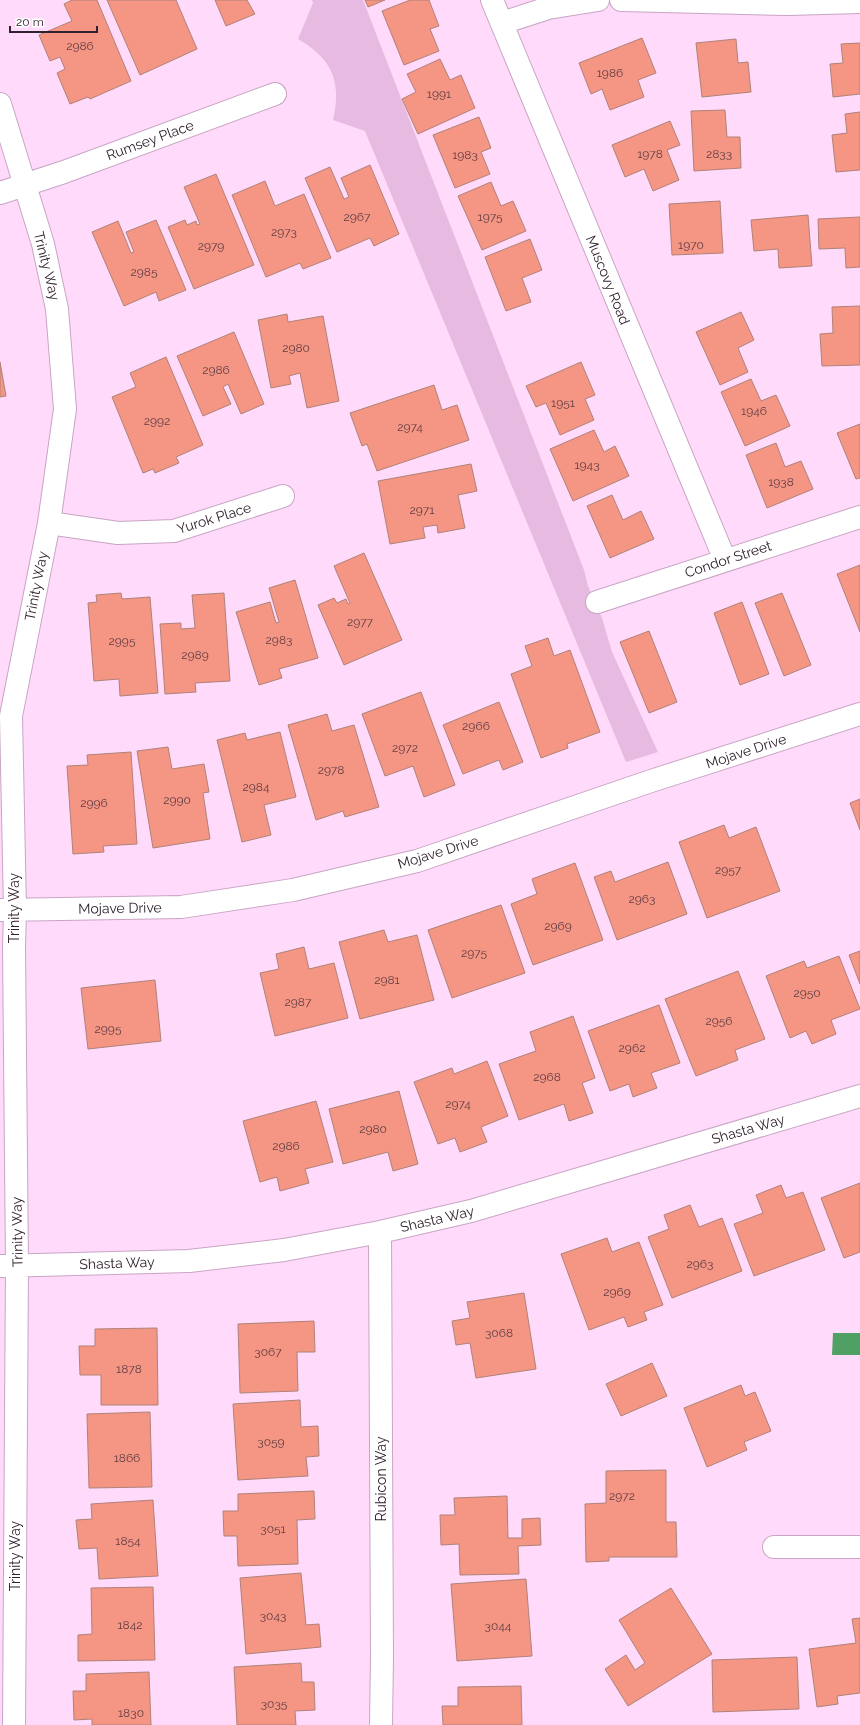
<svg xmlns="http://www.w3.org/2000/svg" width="860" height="1725" font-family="Raleway,sans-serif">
	<rect width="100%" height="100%" fill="#ffdafa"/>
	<path fill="#e6bae1" d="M312,0H363L584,570L588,586L602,618L612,652L658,752L626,762L365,131L333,120C342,81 332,59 298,39L313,3Z"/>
	<path fill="#50a065" d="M833,1333H860V1355H832Z"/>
	<path fill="#f59584" stroke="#af8279" d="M72,0H97L131,81L90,99L88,97L70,104L57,73L65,69L60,57L50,61L39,35L72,21L64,4Z
		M107,0H176L197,49L140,75Z
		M215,0H247L255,14L226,26Z
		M365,0H385L368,7Z
		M410,0H429L439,26L430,29L439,51L404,65L382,11Z
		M642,38L656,73L638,80L644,97L610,110L602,89L591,94L579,63Z
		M736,39L738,63L748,62L751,92L702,97L696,43Z
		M860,43V94L833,97L830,64L843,63L841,44Z
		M440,59L450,80L461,75L475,108L418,134L402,99L416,92L407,74Z
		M725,110L727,137H740L741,168L694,171L691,111Z
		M860,112V170L836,172L832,135L847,133L845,114Z
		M479,117L491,148L481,152L490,174L455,188L433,135Z
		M670,121L680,145L667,150L679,180L653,191L644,169L625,177L612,145Z
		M370,165L399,234L374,246L370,238L337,252L305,178L330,167L344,199L349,197L341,178Z
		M216,174L254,265L194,289L168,227L185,220L187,225L196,221L197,225L200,224L184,187Z
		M265,181L275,206L304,194L331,258L303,269L300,263L266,277L232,195Z
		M491,182L501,206L513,201L526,231L482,250L458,196Z
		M720,201L723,253L672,255L669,204Z
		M808,215L812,266L779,268L778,249L754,251L751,220Z
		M860,217V267L846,268L845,248L819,249L818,219Z
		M156,220L186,290L159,301L156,292L124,306L92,232L118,221L131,253L134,252L126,232Z
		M530,239L542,270L522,278L531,302L506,311L485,257Z
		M860,306V365L822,366L820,334L833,333L832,307Z
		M741,312L754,340L738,348L748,372L720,385L696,332Z
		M287,314L288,322L323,316L339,401L307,408L300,373L289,376L291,384L271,388L258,320Z
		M234,332L264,404L241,414L228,384L223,387L231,404L203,416L177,356Z
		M166,357L203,445L176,457L179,463L155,473L153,469L143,473L112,397L136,387L130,373Z
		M0,362L6,396L0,397Z
		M581,362L595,395L585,399L594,420L560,435L546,403L536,407L526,386Z
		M751,379L761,401L776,395L790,426L745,446L721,392Z
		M434,385L442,410L457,405L469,440L377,471L367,444L362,446L350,413Z
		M860,424V478L856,479L837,433Z
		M594,430L604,452L615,446L629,476L573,501L550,449Z
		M776,443L785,467L801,461L813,489L767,508L746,455Z
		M471,464L477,491L458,495L465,528L438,533L437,525L423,527L425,538L390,544L378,481Z
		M612,495L623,520L641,511L654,539L610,558L587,506Z
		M364,553L402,640L344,665L318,605L334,598L337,603L346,599L348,604L350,603L334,566Z
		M860,565V632L837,574Z
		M295,580L318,658L279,669L282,678L259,685L236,612L270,602L276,623L279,622L269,588Z
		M121,593L122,599L150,597L158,693L120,696L119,679L94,681L88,603L97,602L96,595Z
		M224,593L230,681L195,683L196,692L165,694L160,624L181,623V629L195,628L192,595Z
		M782,593L811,665L784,676L755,603Z
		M742,602L769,674L740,685L714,613Z
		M649,631L677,702L649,713L620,642Z
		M548,638L554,656L570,650L600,732L567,744L568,748L541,758L511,674L532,666L525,646Z
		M421,692L455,785L424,797L413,766L385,776L362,714Z
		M499,702L523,762L503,770L499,760L463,774L443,725Z
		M327,714L332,731L354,725L379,807L345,817L343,811L316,820L288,725Z
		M280,732L296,797L264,805L271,835L242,842L217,740L245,733L247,740Z
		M168,747L172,769L204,764L209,792L203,793L210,839L153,848L137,751Z
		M131,752L137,844L103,846L104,852L73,854L67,766L88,765L87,755Z
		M860,799V830L850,803Z
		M724,825L729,838L756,827L780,891L707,918L679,842Z
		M668,862L687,914L617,940L594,877L611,871L615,882Z
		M575,863L603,940L533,965L511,904L537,894L532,879Z
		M501,905L525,973L452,998L428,930Z
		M384,930L388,942L417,935L434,1000L360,1019L339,942Z
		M304,947L309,969L334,963L348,1018L275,1036L260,973L279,969L276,954Z
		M860,951V984L849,955Z
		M839,956L860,1009L831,1020L836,1034L812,1044L806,1031L790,1038L766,976L804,961L807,968Z
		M738,971L765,1039L735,1050L738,1060L696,1076L665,999Z
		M155,980L161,1041L88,1049L81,988Z
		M659,1005L680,1063L651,1073L657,1088L633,1097L629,1084L610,1091L588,1031Z
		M573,1016L595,1078L582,1083L593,1113L569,1121L564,1104L519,1120L499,1064L536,1051L530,1032Z
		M487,1061L508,1116L481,1127L487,1142L460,1152L455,1138L438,1144L414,1082L452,1068L454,1074Z
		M399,1091L418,1164L393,1171L388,1152L343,1164L329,1109Z
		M316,1101L333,1162L305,1169L309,1183L280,1191L277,1177L260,1182L243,1121Z
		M860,1183V1252L844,1258L821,1198Z
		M781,1185L786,1198L803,1192L825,1250L754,1276L734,1224L763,1213L756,1195Z
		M690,1205L699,1227L722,1218L742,1271L672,1298L648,1237L669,1229L664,1215Z
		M607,1238L612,1252L639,1242L663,1305L644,1312L647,1320L628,1327L624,1317L589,1330L561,1254Z
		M524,1293L536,1369L476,1378L470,1343L456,1345L452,1321L470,1318L467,1302Z
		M314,1321L315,1352H297L298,1391L240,1393L238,1324Z
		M157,1328L158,1405H101V1375H80L79,1346H95V1329Z
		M652,1363L667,1396L621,1416L606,1384Z
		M741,1385L745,1396L755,1392L771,1431L744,1442L747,1450L707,1467L684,1408Z
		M300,1400L301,1427L318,1426L319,1456L306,1457L308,1476L238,1480L233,1404Z
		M150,1412L152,1487L89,1488L87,1414Z
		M666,1470V1522H676L677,1557H609V1561L586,1562L585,1504L606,1503V1471Z
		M314,1491L315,1519L297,1520L298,1564L238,1566L237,1536H224L223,1511H238V1494Z
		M507,1496L508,1538H522V1519L540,1518L541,1545L518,1546L519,1574L460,1575L459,1544L441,1545L440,1515H455L454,1498Z
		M153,1500L158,1576L99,1579L97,1548L79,1549L76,1520L92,1519L91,1504Z
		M301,1573L306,1625L319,1624L321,1647L246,1654L240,1578Z
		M526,1579L532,1656L457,1661L451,1584Z
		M153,1587L155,1660L78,1661V1635L92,1634L91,1588Z
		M671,1588L712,1654L628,1706L605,1669L626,1655L635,1670L645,1663L619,1620Z
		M860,1618V1693L837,1696L838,1704L817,1707L809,1649L856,1643L852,1619Z
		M797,1657L799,1709L713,1712L712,1660Z
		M301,1663L302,1682H314L315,1710L295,1711L296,1725H237L234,1667Z
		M149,1672L151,1725H92V1719L74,1720L73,1691H86V1674Z
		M521,1686L522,1725H443L442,1706H458V1687Z"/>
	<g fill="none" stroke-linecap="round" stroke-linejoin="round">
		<defs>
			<path id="street" d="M492,0L725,560
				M621,0L788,4L860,2
				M502,23L548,8L598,0
				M0,104L43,244L57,309L65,409L49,523L11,716L15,910L14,947L17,1265L14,1725
				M0,193L64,172L275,94
				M49,523L118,533L174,531L283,496
				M597,602L860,517
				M1,910L181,907L293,890L417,861L651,781L860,714
				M380,1232L382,1656L381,1725
				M0,1266L189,1261L284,1250L380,1232L471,1211L860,1096
				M774,1547H860"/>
		</defs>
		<use href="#street" stroke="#c8a5c4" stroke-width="24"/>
		<use href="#street" stroke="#fff" stroke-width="22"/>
	</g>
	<g text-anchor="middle" stroke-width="3" stroke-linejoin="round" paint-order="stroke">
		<g font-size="12" fill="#603e43">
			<text x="80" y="50">2986</text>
			<text x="610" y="77">1986</text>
			<text x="439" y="98">1991</text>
			<text x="650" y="158">1978</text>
			<text x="719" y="158">2833</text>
			<text x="465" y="159">1983</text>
			<text x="357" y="221">2967</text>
			<text x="490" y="221">1975</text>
			<text x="284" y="236">2973</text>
			<text x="691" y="249">1970</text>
			<text x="211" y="250">2979</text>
			<text x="144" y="276">2985</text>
			<text x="296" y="352">2980</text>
			<text x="216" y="374">2986</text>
			<text x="563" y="407">1951</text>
			<text x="754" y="415">1946</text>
			<text x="157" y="425">2992</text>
			<text x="410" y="431">2974</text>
			<text x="587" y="469">1943</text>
			<text x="781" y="486">1938</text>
			<text x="422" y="514">2971</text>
			<text x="360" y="626">2977</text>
			<text x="279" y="644">2983</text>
			<text x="122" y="645">2995</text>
			<text x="195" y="659">2989</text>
			<text x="476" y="730">2966</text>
			<text x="405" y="752">2972</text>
			<text x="331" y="774">2978</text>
			<text x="256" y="791">2984</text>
			<text x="177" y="804">2990</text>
			<text x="94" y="807">2996</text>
			<text x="728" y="874">2957</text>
			<text x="642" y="903">2963</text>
			<text x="558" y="930">2969</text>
			<text x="474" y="957">2975</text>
			<text x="387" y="984">2981</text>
			<text x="807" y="997">2950</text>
			<text x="298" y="1006">2987</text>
			<text x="719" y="1025">2956</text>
			<text x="108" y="1033">2995</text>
			<text x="632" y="1052">2962</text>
			<text x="547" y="1081">2968</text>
			<text x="458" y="1108">2974</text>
			<text x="373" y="1133">2980</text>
			<text x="286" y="1150">2986</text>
			<text x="700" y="1268">2963</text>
			<text x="617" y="1296">2969</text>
			<text x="499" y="1337">3068</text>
			<text x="268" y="1356">3067</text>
			<text x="129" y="1373">1878</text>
			<text x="271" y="1446">3059</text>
			<text x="127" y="1462">1866</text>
			<text x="622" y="1500">2972</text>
			<text x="273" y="1533">3051</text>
			<text x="128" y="1545">1854</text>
			<text x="273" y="1620">3043</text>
			<text x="130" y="1629">1842</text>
			<text x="498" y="1630">3044</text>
			<text x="274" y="1708">3035</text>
			<text x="131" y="1717">1830</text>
		</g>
		<g font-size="14" fill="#2f212d" stroke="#fff">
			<text transform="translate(150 140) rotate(-20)" y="5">Rumsey Place</text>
			<text transform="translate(47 266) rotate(76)" y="5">Trinity Way</text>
			<text transform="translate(608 280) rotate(68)" y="5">Muscovy Road</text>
			<text transform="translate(214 518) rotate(-17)" y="5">Yurok Place</text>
			<text transform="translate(728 559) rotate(-18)" y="5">Condor Street</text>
			<text transform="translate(36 586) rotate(-79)" y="5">Trinity Way</text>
			<text transform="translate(746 751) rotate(-18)" y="5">Mojave Drive</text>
			<text transform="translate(438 852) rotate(-17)" y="5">Mojave Drive</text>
			<text transform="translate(14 908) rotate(-90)" y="5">Trinity Way</text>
			<text transform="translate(120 908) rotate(-1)" y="5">Mojave Drive</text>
			<text transform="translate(748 1129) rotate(-16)" y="5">Shasta Way</text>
			<text transform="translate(437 1219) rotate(-13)" y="5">Shasta Way</text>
			<text transform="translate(17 1232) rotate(-91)" y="5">Trinity Way</text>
			<text transform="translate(117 1263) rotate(-2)" y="5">Shasta Way</text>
			<text transform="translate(381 1479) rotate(-90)" y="5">Rubicon Way</text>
			<text transform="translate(15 1556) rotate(-90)" y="5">Trinity Way</text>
		</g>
	</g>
	<path d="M10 26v6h87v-6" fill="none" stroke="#2f212d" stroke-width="2"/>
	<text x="16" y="26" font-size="12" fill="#2f212d" stroke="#ffffff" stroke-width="3" paint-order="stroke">20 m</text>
</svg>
